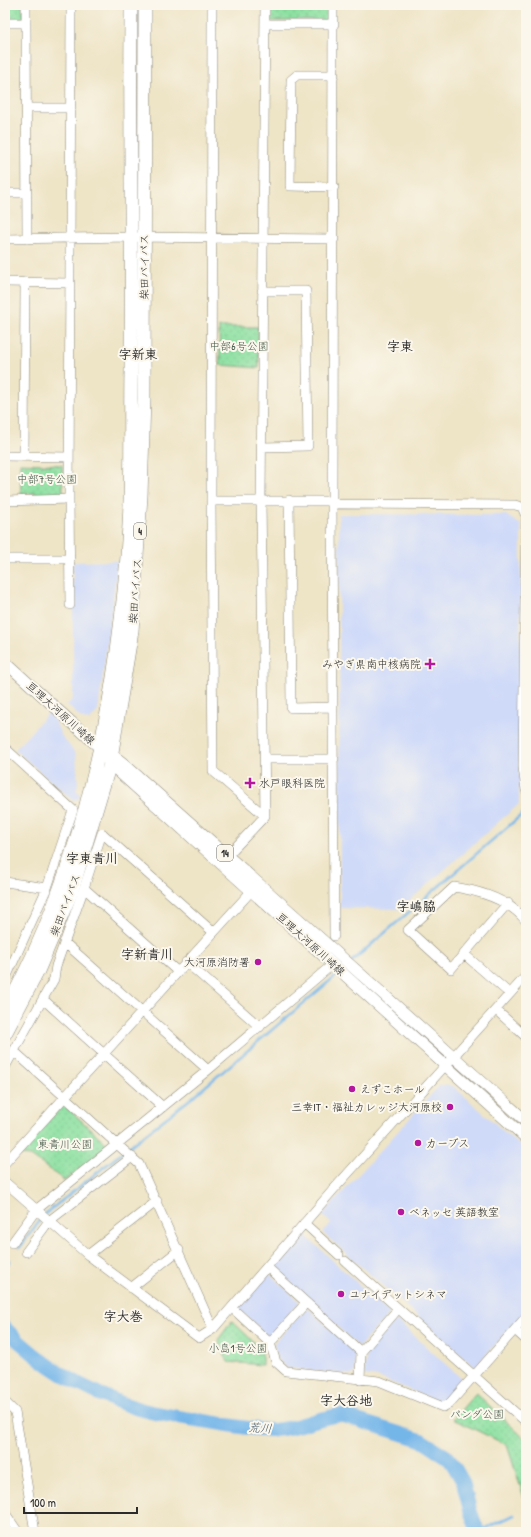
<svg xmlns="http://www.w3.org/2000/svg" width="531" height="1537" font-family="'Patrick Hand','Klee One',sans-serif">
	<defs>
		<pattern id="park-dots" width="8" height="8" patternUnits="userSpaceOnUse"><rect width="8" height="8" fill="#8ce0a1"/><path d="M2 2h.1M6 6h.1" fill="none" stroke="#79c08b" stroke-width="1.8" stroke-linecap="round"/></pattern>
	</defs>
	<rect width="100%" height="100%" fill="#fbf7ec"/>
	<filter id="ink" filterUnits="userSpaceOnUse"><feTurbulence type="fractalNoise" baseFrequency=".025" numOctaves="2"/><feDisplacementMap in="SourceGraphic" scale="8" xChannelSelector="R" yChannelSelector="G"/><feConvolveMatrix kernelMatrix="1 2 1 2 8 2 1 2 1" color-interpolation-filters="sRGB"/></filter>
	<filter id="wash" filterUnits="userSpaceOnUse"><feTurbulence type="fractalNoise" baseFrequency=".012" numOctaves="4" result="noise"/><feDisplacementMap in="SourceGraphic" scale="16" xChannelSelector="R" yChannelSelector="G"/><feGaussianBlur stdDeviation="0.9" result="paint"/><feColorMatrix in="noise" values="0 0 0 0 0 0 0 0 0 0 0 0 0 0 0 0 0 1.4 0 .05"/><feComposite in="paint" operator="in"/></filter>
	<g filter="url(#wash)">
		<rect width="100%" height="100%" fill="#eee4c6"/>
		<path fill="#cfdaf9" d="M339,514L506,515L521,525L519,804L400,909L340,908Z
			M118,561L98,711L90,720L82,719L67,705L73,699V562Z
			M48,713L55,721L61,735L76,754L78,784L76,790L80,794L78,800L75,798L74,801L15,750Z
			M440,1085L453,1086L526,1151V1311L475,1367L323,1233L331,1223L322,1215Z
			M303,1233L390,1313L359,1347L274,1267L273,1264L299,1234Z
			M265,1274L271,1275L299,1301L298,1304L268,1337L237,1307Z
			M309,1309L355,1352V1373L352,1375L287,1368L277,1359L274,1343L305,1310Z
			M398,1321L463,1380L444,1400L440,1402L378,1377L364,1375L367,1352L392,1323Z"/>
		<path fill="url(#park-dots)" stroke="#5c8666" d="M5,5H22L24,18H5Z
			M269,5H330V18L327,21H271L269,18Z
			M219,327H258L259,368L220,365Z
			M20,463L62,465L63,494L21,493Z
			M63,1104L108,1145L65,1181L31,1156L17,1155Z
			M232,1321L262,1350V1365L228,1362L218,1340Z
			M476,1393L526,1440V1504L507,1445L453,1419Z"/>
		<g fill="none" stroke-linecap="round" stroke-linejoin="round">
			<path stroke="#75b6e9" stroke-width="2.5" d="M351,962L526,811
				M126,1149L194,1096L338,974
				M45,1214L123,1152
				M20,1247L42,1217
				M5,1268L10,1260
				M478,1532L514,1515"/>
			<path stroke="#75b6e9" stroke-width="14" d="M5,1328C41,1365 86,1392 136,1408C158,1415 181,1417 204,1421C225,1424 253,1430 273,1430C297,1429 318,1417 341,1415L421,1440L446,1456L452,1463L463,1482L470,1510L478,1532"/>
		</g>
	</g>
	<g filter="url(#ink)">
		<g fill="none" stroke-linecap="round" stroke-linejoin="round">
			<defs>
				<path id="minor" d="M26,5V23
					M212,5L211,501L213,771L265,816
					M333,5L332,501L334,936
					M5,23H26L27,239
					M265,24H334
					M334,75H297L291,80L290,186L334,187
					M27,108H71
					M5,193H27
					M5,239L131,237L334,239
					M5,282L70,283
					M262,447L308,446L306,291H262
					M5,456L69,457
					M24,456L25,282
					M289,500L291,708L333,707
					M5,501L69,499
					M211,501H332L337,504L515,505L522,507L526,516L523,767L526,790
					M5,559H70
					M70,605L69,499L71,5
					M5,748L73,810L47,888L5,980
					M265,759H334
					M228,855L265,816L261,500L265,5
					M5,882L47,888
					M84,888L177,971
					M508,903L451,969L408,930L454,887C480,891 510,900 526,921
					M64,942L208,1070
					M464,954L510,994
					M186,962L260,1027
					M44,1000L163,1107
					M496,1010L526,1037
					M15,1052L139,1164L213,1329
					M5,1067L54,979L56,966L84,888L102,833L213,932
					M5,1163L255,887
					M5,1182L88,1255L199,1338L213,1329L333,1190L526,976
					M304,1223L339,1255
					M12,1243L36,1210L208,1070L333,964
					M26,1252L49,1221L132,1157
					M88,1255L157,1201
					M345,1261L526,1422
					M267,1267L361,1352
					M131,1288L179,1250
					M232,1308L270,1343L276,1362L286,1371L379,1381L443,1407L449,1404L526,1317
					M515,1330L526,1340
					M270,1343L306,1303
					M360,1380L361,1352L398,1309
					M5,1402L15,1412L35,1532
					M5,1513L18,1532"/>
				<path id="major" d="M5,662L100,748L110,764L526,1138
					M106,750L123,763L526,1121"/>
				<path id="highway" d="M5,1011C85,866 120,689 129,525C132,474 130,422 131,371C132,249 130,127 131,5
					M5,1034L38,971L72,891L110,764L132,631L141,496L144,399L145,5"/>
			</defs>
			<use href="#minor" stroke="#8c8878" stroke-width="10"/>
			<use href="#major" stroke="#8c8878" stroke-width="12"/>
			<use href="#highway" stroke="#8c8878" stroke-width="14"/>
			<use href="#minor" stroke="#fff" stroke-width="9"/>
			<use href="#major" stroke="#fff" stroke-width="11"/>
			<use href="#highway" stroke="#fff" stroke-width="13"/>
		</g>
	</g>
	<g fill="#b5179e" stroke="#fbf7ec" stroke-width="1.5">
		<path d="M428 658h4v4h4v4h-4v4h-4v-4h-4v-4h4z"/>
		<path d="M248 777h4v4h4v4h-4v4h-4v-4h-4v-4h4z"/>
		<circle cx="258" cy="962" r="4"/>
		<circle cx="352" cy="1089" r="4"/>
		<circle cx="450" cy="1107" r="4"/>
		<circle cx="418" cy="1143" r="4"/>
		<circle cx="401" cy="1212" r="4"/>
		<circle cx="341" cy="1294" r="4"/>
	</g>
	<g text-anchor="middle" stroke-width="4" stroke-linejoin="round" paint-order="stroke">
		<g fill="#fbf7ec" stroke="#696865" stroke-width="1">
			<rect x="134" y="523" width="12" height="16" rx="3"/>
			<rect x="217" y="845" width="16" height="16" rx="3"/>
		</g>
		<g font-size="10" font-weight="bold" fill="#2b2b2b">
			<text x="140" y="535">4</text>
			<text x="225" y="857">14</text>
		</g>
		<g font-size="11" fill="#2b2b2b" stroke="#fbf7ec">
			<text transform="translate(144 267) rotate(-90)" y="4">柴田バイパス</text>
			<text transform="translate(135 591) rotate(-86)" y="4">柴田バイパス</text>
			<text transform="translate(61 713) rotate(42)" y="4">亘理大河原川崎線</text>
			<text transform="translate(65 905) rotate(-69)" y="4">柴田バイパス</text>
			<text transform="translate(311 944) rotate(42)" y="4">亘理大河原川崎線</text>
		</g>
		<g font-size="11" fill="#435848" stroke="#fbf7ec">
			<text x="239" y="350">中部6号公園</text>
			<text x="47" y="483">中部7号公園</text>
			<text x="65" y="1148">東青川公園</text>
			<text x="238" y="1352">小島1号公園</text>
			<text x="477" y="1418">パンダ公園</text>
		</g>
		<g font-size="11" fill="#2b2b2b" stroke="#fbf7ec" text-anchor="start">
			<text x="421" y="668" text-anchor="end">みやぎ県南中核病院</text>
			<text x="259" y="787">水戸眼科医院</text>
			<text x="250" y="966" text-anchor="end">大河原消防署</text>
			<text x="360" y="1093">えずこホール</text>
			<text x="442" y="1111" text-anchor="end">三幸IT・福祉カレッジ大河原校</text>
			<text x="426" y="1147">カーブス</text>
			<text x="409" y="1216">ベネッセ 英語教室</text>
			<text x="349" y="1298">ユナイデットシネマ</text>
		</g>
		<g font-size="12" font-style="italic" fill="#455c6e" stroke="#fbf7ec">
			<text transform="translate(260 1428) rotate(4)" y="4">荒川</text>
		</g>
		<g font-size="13" font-weight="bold" fill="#2b2b2b" stroke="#fbf7ec">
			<text x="400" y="351">字東</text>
			<text x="138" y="359">字新東</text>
			<text x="92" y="863">字東青川</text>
			<text x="416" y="911">字嶋脇</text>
			<text x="147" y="959">字新青川</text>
			<text x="123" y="1321">字大巻</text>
			<text x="346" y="1405">字大谷地</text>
		</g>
	</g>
	<rect width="531" height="1537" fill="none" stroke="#fbf7ec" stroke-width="20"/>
	<path d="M24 1507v6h113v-6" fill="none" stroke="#2b2b2b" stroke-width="2"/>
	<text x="30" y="1507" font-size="12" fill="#2b2b2b" stroke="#fbf7ec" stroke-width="3" paint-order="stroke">100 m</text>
</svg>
